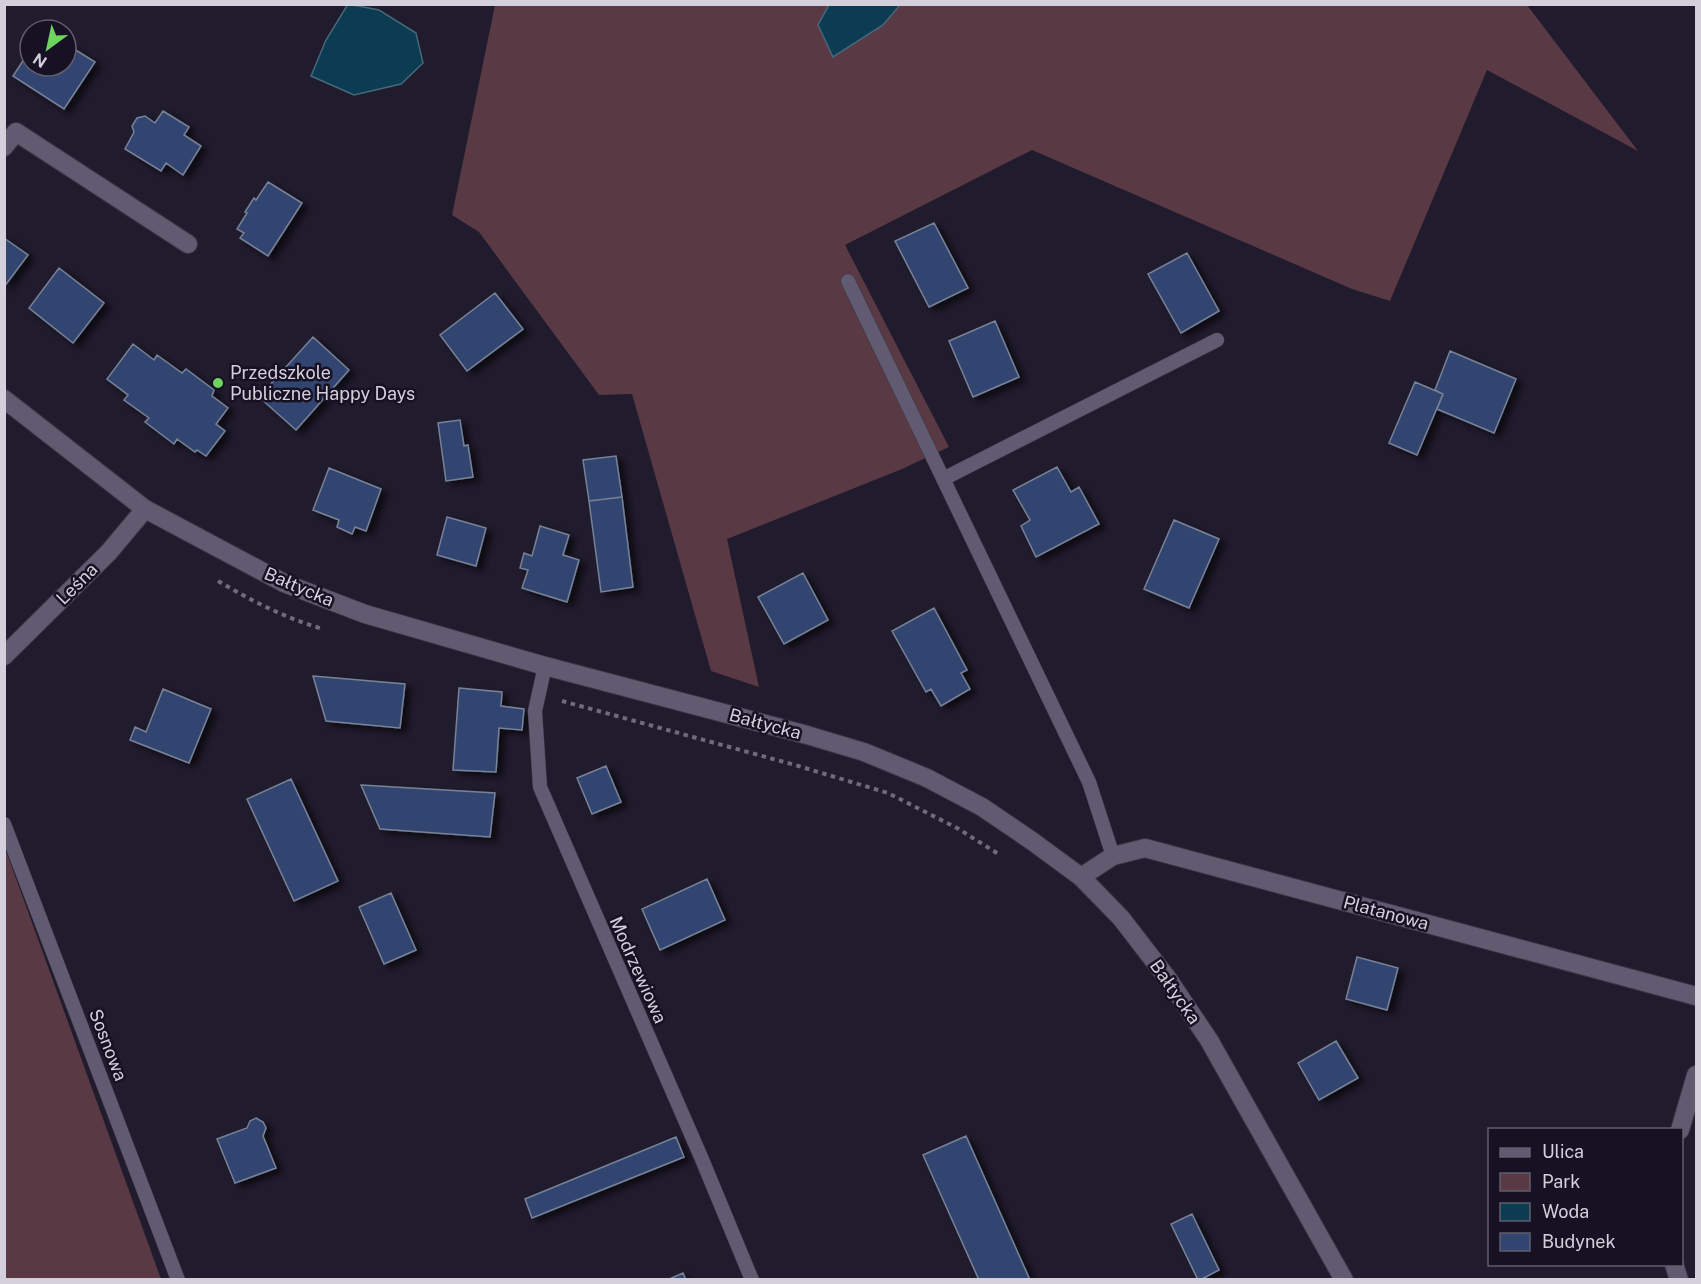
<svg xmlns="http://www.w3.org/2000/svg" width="1701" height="1284" font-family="'Public Sans',sans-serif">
	<defs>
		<filter id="shadow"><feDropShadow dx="6" dy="4" stdDeviation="3" flood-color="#0009"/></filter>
	</defs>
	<rect width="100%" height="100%" fill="#201b2d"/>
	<path fill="#593944" d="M495,5H1527L1638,151L1487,70L1390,301L1352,289L1032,150L845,245L949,447L902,469L727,539L759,687L711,671L632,394L599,395L479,232L452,215Z
		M5,848L161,1279H5Z"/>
	<path fill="#0b3c52" stroke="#47687b" stroke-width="1.5" d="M348,4L379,10L416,33L423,63L401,84L354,95L311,76L326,40Z
		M829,5L830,4L900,5L883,25L833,57L818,25Z"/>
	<path fill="#314570" stroke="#788297" stroke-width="1.5" filter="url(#shadow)" d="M66,44L95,62L64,109L13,76L30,50V66H66Z
		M163,111L189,127L184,135L201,146L183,175L166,163L161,171L125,149L134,132L132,126L137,118L145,116L155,123Z
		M268,182L302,203L268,256L240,238L244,233L237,229L247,213L245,212L254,198L256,200Z
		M934,223L968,288L929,307L895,241Z
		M4,238L28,255L4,287Z
		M1187,253L1219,311L1181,333L1148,274Z
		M59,268L104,303L73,343L29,308Z
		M495,293L523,329L467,371L440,335Z
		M995,321L1019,377L973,397L949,341Z
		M313,337L349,370L296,430L259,397Z
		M133,344L154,360L157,355L182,373L186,369L214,390L212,396L228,408L216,424L225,431L206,456L197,450L195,452L177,439L174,444L145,422L149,418L124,400L128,395L107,379Z
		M1450,351L1516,379L1494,433L1437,409L1443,394L1435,390Z
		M1415,382L1443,394L1417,455L1389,443Z
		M460,420L464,446L468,445L473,477L446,481L438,423Z
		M616,456L622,497L589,501L583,460Z
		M1057,467L1071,492L1079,487L1099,524L1036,557L1021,526L1030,520L1013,490Z
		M329,468L381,489L366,531L355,527L352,534L337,527L339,520L313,510Z
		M622,497L633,587L601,592L589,501Z
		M447,517L486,528L476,566L437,555Z
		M1174,520L1219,539L1189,608L1144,589Z
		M540,526L569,535L563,555L579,560L567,602L522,588L528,570L520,568L524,553L532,556Z
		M803,573L828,620L784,644L758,597Z
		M934,608L967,670L961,673L970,689L941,706L931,689L926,692L892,631Z
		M313,676L405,684L400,728L326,721Z
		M459,688L502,692L501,706L524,709L522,730L499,728L496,772L453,770Z
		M163,689L211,709L189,763L130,740L135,727L146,732Z
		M606,766L621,802L592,814L577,778Z
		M291,779L338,881L294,901L247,799Z
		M361,785L495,793L490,837L380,829Z
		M707,879L725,920L660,950L642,909Z
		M391,893L416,950L384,964L359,907Z
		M1357,957L1398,968L1387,1010L1346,999Z
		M1336,1041L1358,1078L1319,1100L1298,1063Z
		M256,1118L263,1122L266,1128L263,1136L276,1168L235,1183L217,1139L247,1128L250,1121Z
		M966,1136L1030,1280H979L923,1155Z
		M676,1137L684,1157L532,1218L525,1199Z
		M1192,1214L1219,1270L1200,1280H1198L1171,1224Z
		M683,1273L686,1280H667Z"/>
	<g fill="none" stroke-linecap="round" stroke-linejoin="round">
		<defs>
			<path id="lane" d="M848,281L1089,782L1113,856
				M943,479L1217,340
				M545,666L535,711L540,787L701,1157L752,1280
				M4,824L178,1280"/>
			<path id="street" d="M4,147L16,132L188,244
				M4,656L109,552L145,509
				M1081,877L1113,856L1145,848L1696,996
				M1680,1130L1696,1075
				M1674,1264L1679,1280"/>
			<path id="secondary" d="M4,399L145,509L284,583L365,614L545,666L807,735L864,752L927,778L982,807L1032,841L1081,877L1121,918L1168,979L1209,1040L1344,1280"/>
		</defs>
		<use href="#lane" stroke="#3a3645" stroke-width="15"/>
		<use href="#street" stroke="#3a3645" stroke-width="20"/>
		<use href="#secondary" stroke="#3a3645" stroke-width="20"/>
		<path stroke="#6f6b7a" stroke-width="4" stroke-dasharray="4.5 4.5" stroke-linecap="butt" d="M218,581C252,601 285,618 323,629
			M562,701L795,765L888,793L957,828L1000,855"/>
		<use href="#lane" stroke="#605b70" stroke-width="14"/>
		<use href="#street" stroke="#605b70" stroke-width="18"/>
		<use href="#secondary" stroke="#605b70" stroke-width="18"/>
	</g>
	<circle fill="#6fd360" stroke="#171223" stroke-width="2" cx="218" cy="383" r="6"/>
	<g text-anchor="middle" stroke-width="5" stroke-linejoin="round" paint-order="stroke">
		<g font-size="18" fill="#d3d0dc" stroke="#171223" text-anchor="start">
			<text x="230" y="379">Przedszkole<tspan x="230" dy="21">Publiczne Happy Days</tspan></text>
		</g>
		<g font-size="18" fill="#d3d0dc" stroke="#171223">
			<text transform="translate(77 584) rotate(-45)" y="6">Leśna</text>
			<text transform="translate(299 587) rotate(23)" y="6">Bałtycka</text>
			<text transform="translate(765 724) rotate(15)" y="6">Bałtycka</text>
			<text transform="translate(1386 913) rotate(15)" y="6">Platanowa</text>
			<text transform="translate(638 970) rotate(66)" y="6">Modrzewiowa</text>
			<text transform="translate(1175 992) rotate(55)" y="6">Bałtycka</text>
			<text transform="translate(108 1045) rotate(69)" y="6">Sosnowa</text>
		</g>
	</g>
	<rect width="1701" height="1284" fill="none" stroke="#d3d0dc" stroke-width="12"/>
	<rect x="1488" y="1128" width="195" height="138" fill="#171223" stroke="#625e6d" stroke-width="1.5"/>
	<rect x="1500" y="1148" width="30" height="9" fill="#605b70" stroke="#625e6d" stroke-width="1.5"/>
	<text x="1542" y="1158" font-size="18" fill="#d3d0dc">Ulica</text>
	<rect x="1500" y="1173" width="30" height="18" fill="#593944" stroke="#625e6d" stroke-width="1.5"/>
	<text x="1542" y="1188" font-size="18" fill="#d3d0dc">Park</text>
	<rect x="1500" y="1203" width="30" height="18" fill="#0b3c52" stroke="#625e6d" stroke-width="1.5"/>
	<text x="1542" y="1218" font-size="18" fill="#d3d0dc">Woda</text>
	<rect x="1500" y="1233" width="30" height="18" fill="#314570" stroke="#625e6d" stroke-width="1.5"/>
	<text x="1542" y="1248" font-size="18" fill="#d3d0dc">Budynek</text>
	<g transform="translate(48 48) rotate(213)"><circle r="28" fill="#171223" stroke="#625e6d" stroke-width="1.5"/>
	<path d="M0-4.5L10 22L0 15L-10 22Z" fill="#6fd360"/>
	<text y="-9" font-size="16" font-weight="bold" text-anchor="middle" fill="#d3d0dc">N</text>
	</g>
</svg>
